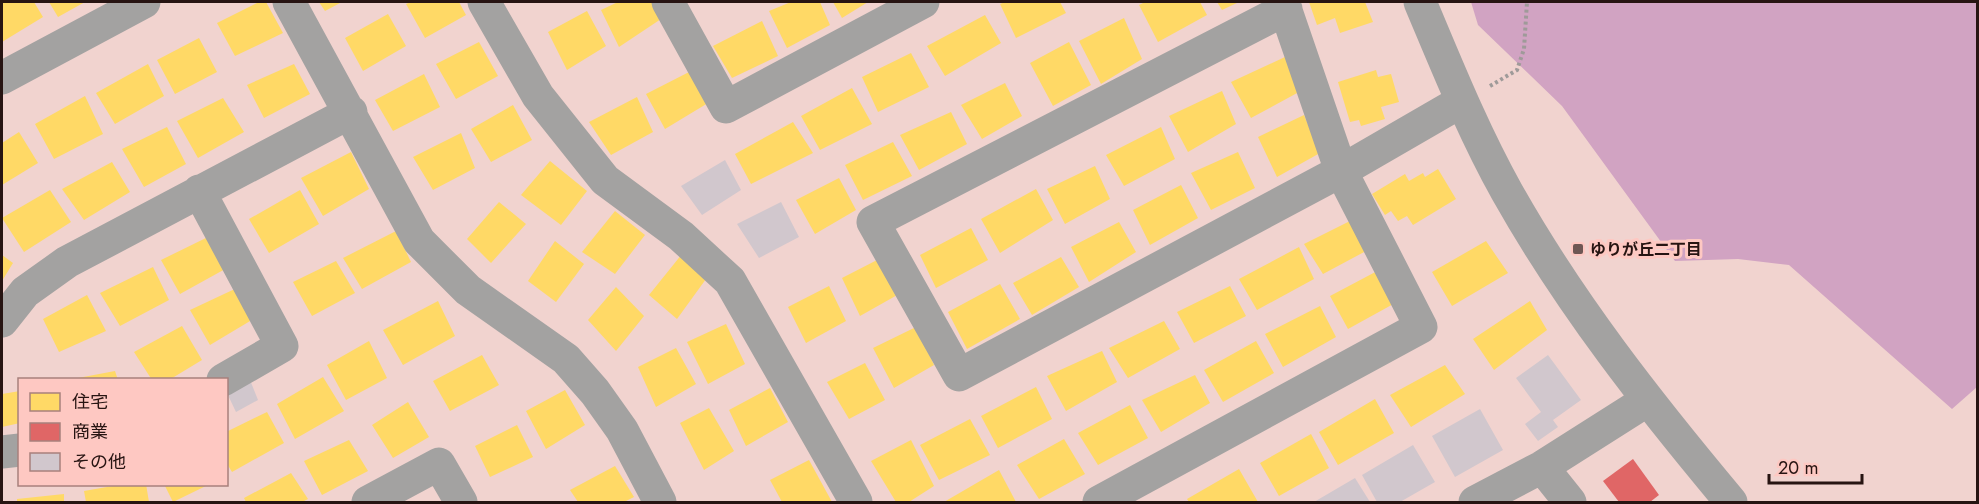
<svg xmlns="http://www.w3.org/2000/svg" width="1979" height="504" font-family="Jost,'Noto Sans JP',sans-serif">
	<rect width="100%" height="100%" fill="#f1d3cf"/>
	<path fill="#d1a3c2" d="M1471,2H1977V387L1952,409L1789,265L1738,259L1675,261L1562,106L1478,25Z"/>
	<path fill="#ffd966" d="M2,2H34L43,17L2,42Z
		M49,2H85L58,17Z
		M259,2H266L283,33L235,56L217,23Z
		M319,2H342L325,11Z
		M411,2H459L466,15L425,38L406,4Z
		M618,2H652L661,19L619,47L601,10Z
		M791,2H820L830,25L787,48L769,11Z
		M833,2H868L842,18Z
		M1005,2H1060L1066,13L1016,38L1000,4Z
		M1145,2H1200L1207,15L1158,42L1139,5Z
		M1217,2H1239L1222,10Z
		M1309,2H1365L1373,22L1340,33L1335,18L1317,25Z
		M587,11L606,46L567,70L548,32Z
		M388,14L406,46L363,71L345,38Z
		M985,15L1001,43L945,76L927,46Z
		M1124,18L1142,59L1101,84L1079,41Z
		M762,21L778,56L732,78L713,46Z
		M199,38L217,72L175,94L157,60Z
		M479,42L498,76L456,99L436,64Z
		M1069,42L1091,85L1053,106L1030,63Z
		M911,53L929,87L878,112L862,77Z
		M1285,57L1299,92L1251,118L1231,82Z
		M148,64L164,96L115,124L96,93Z
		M294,64L310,94L264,118L247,85Z
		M1376,70L1378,77L1391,74L1399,102L1381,107L1385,119L1361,126L1359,120L1350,122L1338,82Z
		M691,71L708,103L665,129L646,94Z
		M424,74L440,107L393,131L375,100Z
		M1005,83L1022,116L982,139L961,105Z
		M852,88L872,124L820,150L801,116Z
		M1222,91L1236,124L1188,152L1169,116Z
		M85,96L103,134L54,159L35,124Z
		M637,97L653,132L611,155L589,122Z
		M223,98L244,132L198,158L177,121Z
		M513,105L532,140L491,162L471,129Z
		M951,112L967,144L919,170L900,135Z
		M1304,115L1320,153L1277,177L1258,137Z
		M793,122L813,153L751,184L735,154Z
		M167,127L186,164L144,187L122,149Z
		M1161,127L1175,159L1124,186L1106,155Z
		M19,132L38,163L2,185V143Z
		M461,133L475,168L433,190L413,157Z
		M893,142L912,176L863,200L845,165Z
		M351,152L369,189L323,216L301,178Z
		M1238,152L1255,188L1211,210L1191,173Z
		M550,161L587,191L561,225L521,195Z
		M112,162L130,192L84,220L62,189Z
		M1095,166L1110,199L1065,224L1047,189Z
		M1438,169L1456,199L1413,225L1407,216L1398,221L1391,211L1385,215L1372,194L1405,174L1409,181L1423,173L1425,177Z
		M839,178L856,210L815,234L796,200Z
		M1181,185L1198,218L1150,245L1133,210Z
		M1036,189L1053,220L1000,253L981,219Z
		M50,190L71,222L24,252L2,218Z
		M300,190L319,224L269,253L249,219Z
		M499,202L526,224L491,263L467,239Z
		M615,211L645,235L615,274L582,252Z
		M1352,220L1366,251L1323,274L1304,244Z
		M1119,222L1136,252L1089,282L1071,247Z
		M971,228L988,260L936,288L920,255Z
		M396,231L411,262L362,289L343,258Z
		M210,236L227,268L180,294L161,260Z
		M555,241L584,264L556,302L528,281Z
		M1486,241L1508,273L1452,306L1432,272Z
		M1299,247L1314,279L1257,310L1239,279Z
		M682,254L706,279L677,319L649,295Z
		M2,255L13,263L2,281Z
		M1061,257L1079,287L1032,315L1013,283Z
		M879,259L899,294L860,316L842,278Z
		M336,261L355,293L312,316L293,282Z
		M153,267L169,300L120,326L100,293Z
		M1381,269L1397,302L1348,329L1330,296Z
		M1000,284L1020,319L967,349L948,312Z
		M829,286L846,321L806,343L788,307Z
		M1230,286L1246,316L1194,343L1177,312Z
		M239,287L257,317L210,345L190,310Z
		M616,287L644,316L616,351L588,320Z
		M87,295L106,331L59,352L43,319Z
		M438,301L455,336L403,365L383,330Z
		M1530,301L1547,330L1494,370L1473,339Z
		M1320,306L1336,337L1283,367L1265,334Z
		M1164,321L1180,349L1128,378L1109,348Z
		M726,324L745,364L708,384L687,342Z
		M182,326L202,360L169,380H152L134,352Z
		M916,327L934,365L894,388L873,348Z
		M369,341L387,378L346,400L327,365Z
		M1256,341L1274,373L1223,402L1204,370Z
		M676,348L696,384L656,407L638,367Z
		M1102,351L1117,382L1066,411L1047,376Z
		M482,355L499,385L450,411L433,381Z
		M865,363L885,400L849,419L827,382Z
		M1445,365L1465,394L1411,427L1390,395Z
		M115,371L118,380H78V378Z
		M1195,375L1210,403L1161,432L1142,400Z
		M323,377L344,411L295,439L277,404Z
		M1036,387L1052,419L998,448L981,416Z
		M770,388L788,422L746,446L729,410Z
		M565,390L585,425L546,449L526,411Z
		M20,391V423L2,427V394Z
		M1375,399L1394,433L1338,465L1319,432Z
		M408,402L429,437L393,458L372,425Z
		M1130,405L1148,438L1098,465L1078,433Z
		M709,408L734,451L704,470L680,423Z
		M267,412L284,443L232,472L226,462V432Z
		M970,419L990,455L939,480L920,445Z
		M517,425L533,457L490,477L475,446Z
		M1311,434L1329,468L1279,496L1260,463Z
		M1064,439L1085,474L1039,499L1017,465Z
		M349,440L368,471L322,495L304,461Z
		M911,440L934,486L909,502H896L871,461Z
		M809,460L832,502H782L770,480Z
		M615,466L634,497L624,502H578L570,490Z
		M1239,469L1258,502H1189L1187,499Z
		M999,470L1016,502H944Z
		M291,473L308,499L302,502H246L244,498Z
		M124,484H146L149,502H86L84,491Z
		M164,484H210L173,502Z
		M64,494V502H17V499Z"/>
	<path fill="#e06666" d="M1633,459L1659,495L1650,502H1619L1603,481Z"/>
	<path fill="#d1c7cd" d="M725,160L741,190L702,215L681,186Z
		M781,202L799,237L759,258L737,224Z
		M1548,355L1581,400L1553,420L1558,427L1538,441L1525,424L1541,412L1516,378Z
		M250,380L258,400L236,412L226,391Z
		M1480,409L1503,450L1455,477L1432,436Z
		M1413,445L1435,482L1400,502H1377L1362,475Z
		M1355,478L1370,502H1314Z"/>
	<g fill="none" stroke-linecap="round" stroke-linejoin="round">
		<path stroke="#9f9a99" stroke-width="4" stroke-dasharray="3 3" stroke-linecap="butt" d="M1490,86L1517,70L1524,49L1527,2"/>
		<path stroke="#a3a2a1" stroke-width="33" d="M289,2L419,241L468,290L566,359L595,392L622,430L660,502
			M484,2L538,96L605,180L681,236L730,281L856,502
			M668,2L726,107L923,2
			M1420,2C1447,66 1473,131 1507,192C1570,304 1649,404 1731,502
			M1286,9L873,222L959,375L1341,171L1462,101
			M2,78L144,2
			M199,191L282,346L223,380
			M2,321L25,292L67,262L351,112
			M2,452L20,450
			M1542,467L1570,502
			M368,502L439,464L461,502
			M1099,502L1421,327L1341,171L1283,2
			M1475,502L1542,467L1646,401"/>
	</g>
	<rect fill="#6e5754" stroke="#fec8c2" stroke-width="2" x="1572" y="243" width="12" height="12" rx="3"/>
	<g text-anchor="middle" stroke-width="6" stroke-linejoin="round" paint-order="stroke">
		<g font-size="16" font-weight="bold" fill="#271412" stroke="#fec8c2" text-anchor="start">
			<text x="1590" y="255">ゆりが丘二丁目</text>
		</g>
	</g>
	<rect width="1979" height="504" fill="none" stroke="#271412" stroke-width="6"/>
	<rect x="18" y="378" width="210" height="108" fill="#fec8c2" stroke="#a8807c" stroke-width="1.5"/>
	<rect x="30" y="393" width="30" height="18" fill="#ffd966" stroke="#a8807c" stroke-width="1.5"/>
	<text x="72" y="408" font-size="18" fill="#271412">住宅</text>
	<rect x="30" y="423" width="30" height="18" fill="#e06666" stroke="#a8807c" stroke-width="1.5"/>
	<text x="72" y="438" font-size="18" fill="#271412">商業</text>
	<rect x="30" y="453" width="30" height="18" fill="#d1c7cd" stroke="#a8807c" stroke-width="1.5"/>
	<text x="72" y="468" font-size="18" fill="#271412">その他</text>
	<path d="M1769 474v9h93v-9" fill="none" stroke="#271412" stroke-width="3"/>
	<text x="1778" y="474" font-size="18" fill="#271412" stroke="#fec8c2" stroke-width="4.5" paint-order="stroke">20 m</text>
</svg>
